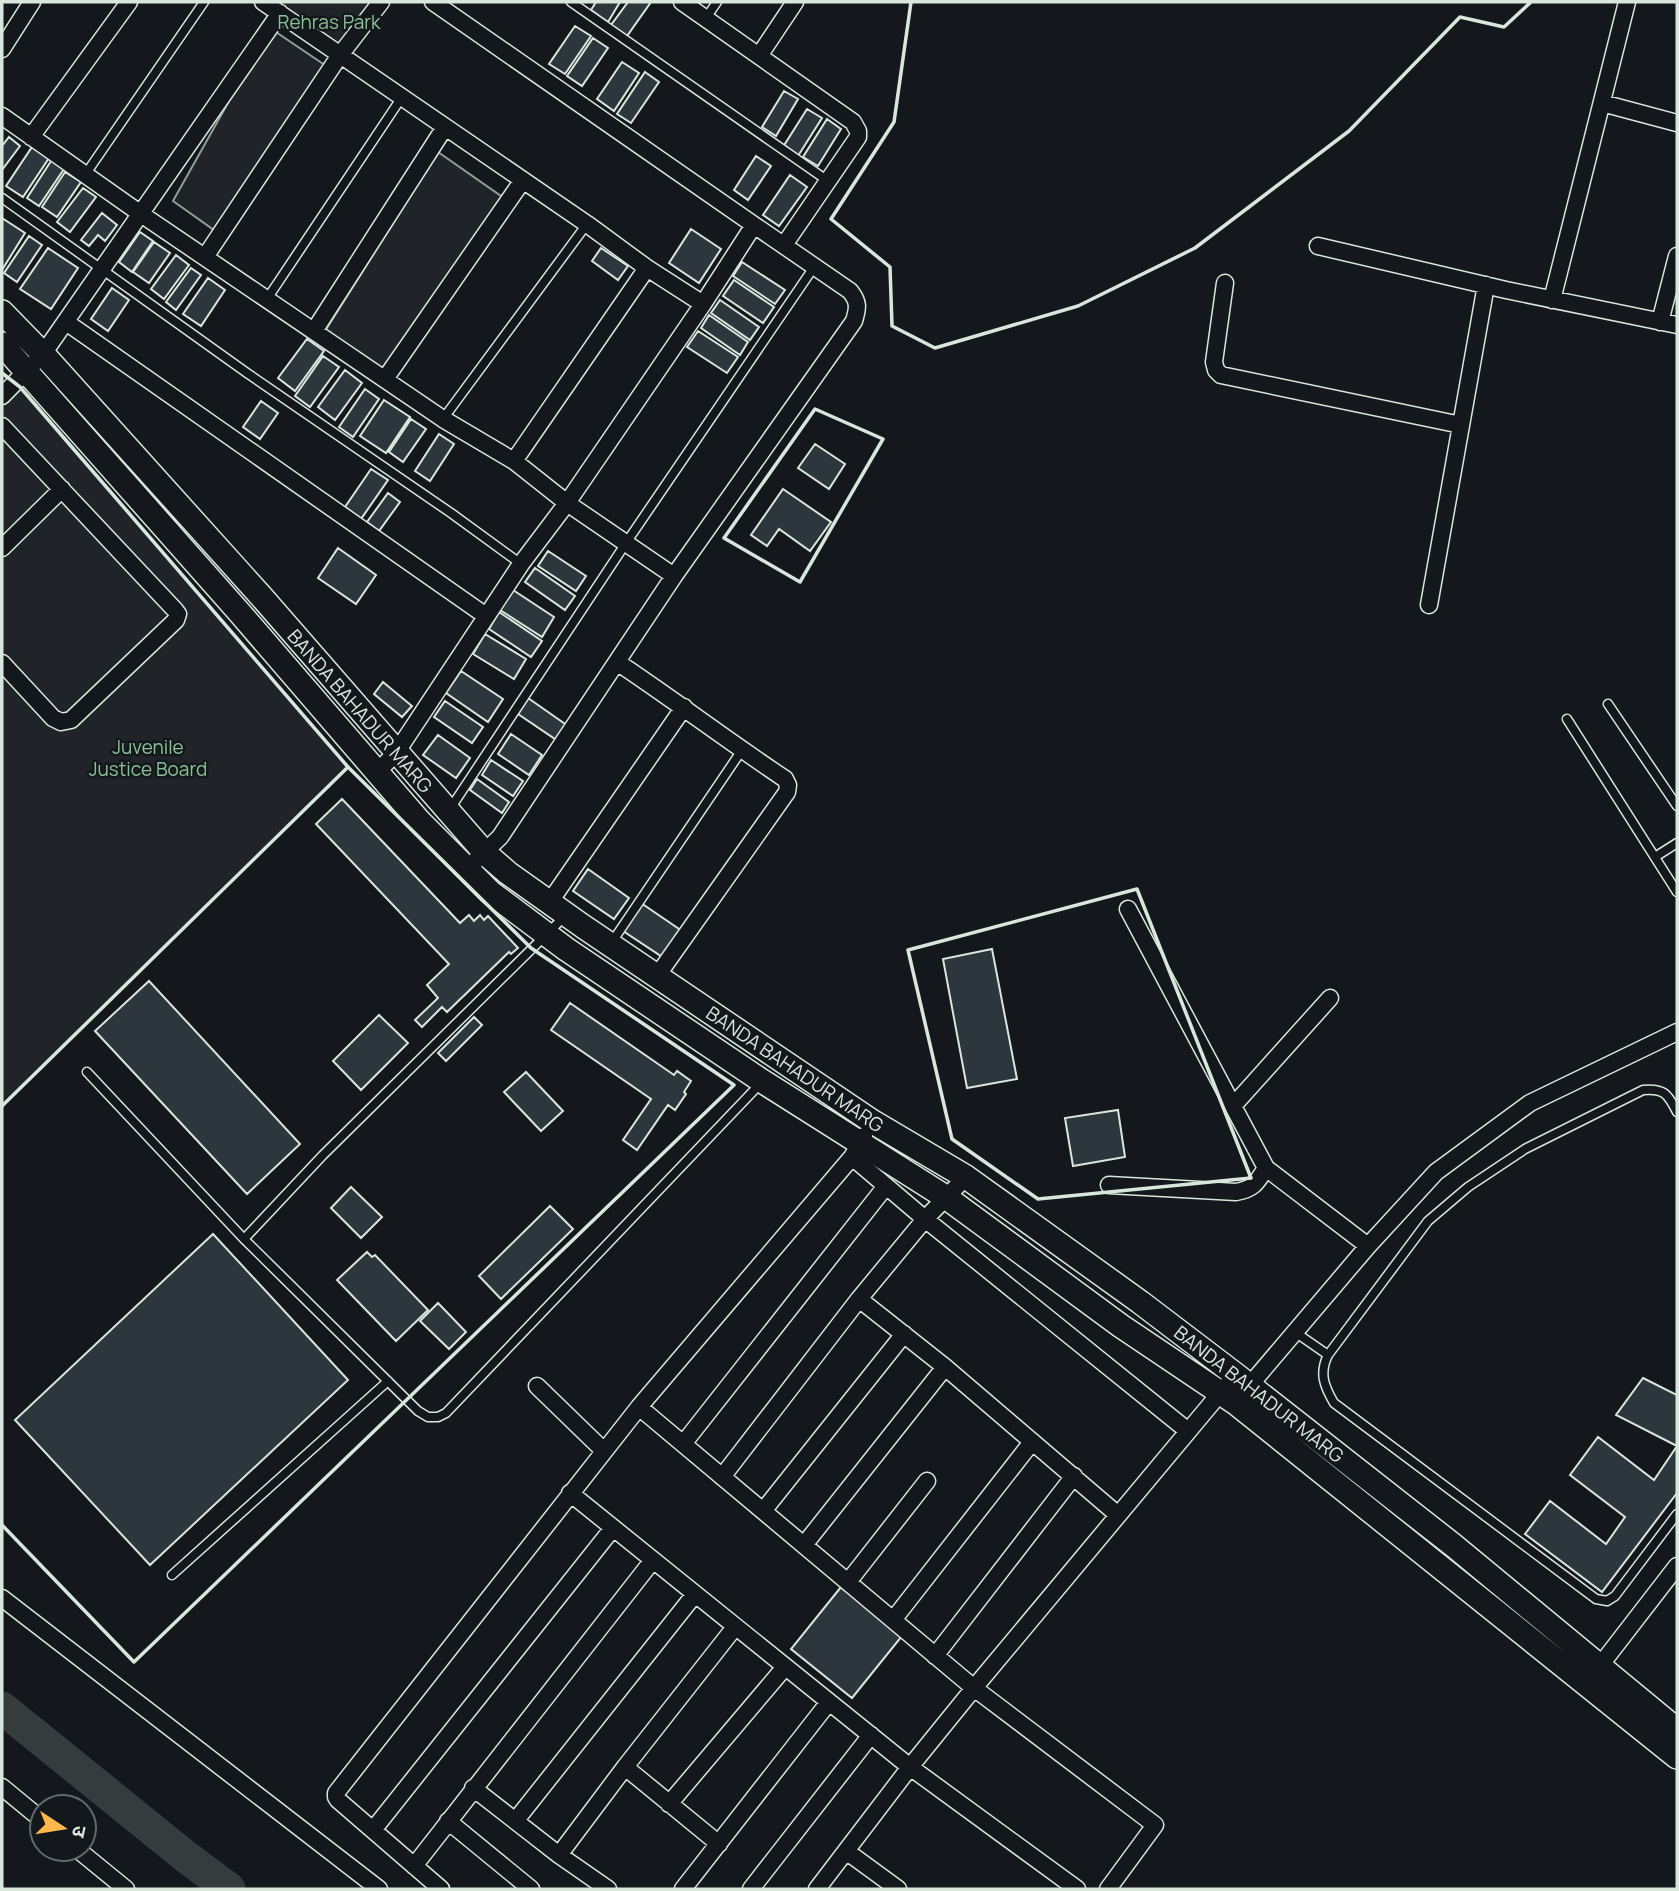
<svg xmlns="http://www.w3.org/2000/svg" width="1679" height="1891" font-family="Manrope,'Noto Sans Devanagari',sans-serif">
	<rect width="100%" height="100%" fill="#14181c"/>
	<path fill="#202428" stroke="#939e99" stroke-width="2" d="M263,2H373L335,51Z
		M270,28L335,72L221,235L173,201Z
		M438,152L511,203L385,379L322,336Z
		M2,373L20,387L348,767L2,1106Z"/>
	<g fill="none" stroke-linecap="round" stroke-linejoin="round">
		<path stroke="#363b3e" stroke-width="33" d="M2,1708L185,1856L229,1889"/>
	</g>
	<path fill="#2c363c" stroke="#d8e6dc" stroke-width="2" d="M596,2H620L608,22L591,10Z
		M628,2H651L627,36L611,25Z
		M575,26L591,36L565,74L549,64Z
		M593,38L608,48L582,86L567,76Z
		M622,62L639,73L614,111L597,99Z
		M645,72L659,82L631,123L617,114Z
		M784,91L798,99L776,136L762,127Z
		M807,109L822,118L798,156L783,147Z
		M827,119L841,129L818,166L803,157Z
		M9,137L20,146L2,170V146Z
		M32,147L49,158L23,197L6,186Z
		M756,156L771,166L748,200L734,190Z
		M53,158L66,166L39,206L27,198Z
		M65,172L81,182L57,217L42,207Z
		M790,175L807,187L779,226L763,215Z
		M83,188L96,197L70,232L57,222Z
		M102,213L117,225L105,241L98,235L89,246L81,240Z
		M2,218L25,233L2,270Z
		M691,229L721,249L699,283L669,263Z
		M140,232L153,241L132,272L119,262Z
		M29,236L42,245L17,282L4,273Z
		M154,242L170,253L149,283L133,272Z
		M48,248L78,268L51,309L20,289Z
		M601,248L628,266L618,280L592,261Z
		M176,255L189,265L164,299L151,289Z
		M742,262L785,290L775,304L733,276Z
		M191,268L201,275L176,310L166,302Z
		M208,278L225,290L201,326L183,314Z
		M734,280L774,307L763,323L723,296Z
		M112,288L129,300L108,331L91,319Z
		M720,300L759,327L750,340L711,313Z
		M709,315L748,342L740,355L701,328Z
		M698,331L738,357L727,373L687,347Z
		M307,339L324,351L295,391L278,378Z
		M323,356L339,367L310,407L295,396Z
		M345,370L362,383L335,420L318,407Z
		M365,389L379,399L353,437L339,427Z
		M384,400L410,417L386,453L360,436Z
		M261,401L278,413L260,439L243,427Z
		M411,419L426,429L403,462L389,452Z
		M439,434L454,444L430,481L415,471Z
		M815,444L845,464L829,489L798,468Z
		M371,469L388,480L361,519L345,507Z
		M783,489L831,522L810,551L779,529L767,546L751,535Z
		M388,493L400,502L379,531L367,522Z
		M338,548L376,575L356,604L318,578Z
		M548,551L586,576L576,591L538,566Z
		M535,568L575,596L565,610L525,582Z
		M513,590L554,617L542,637L500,610Z
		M499,612L542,641L531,657L489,629Z
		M485,634L526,659L514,679L473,654Z
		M461,671L503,699L488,722L446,693Z
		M383,682L412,706L402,717L374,694Z
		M528,698L568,726L558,741L518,714Z
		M445,701L483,727L472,743L434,717Z
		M511,734L542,755L529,775L498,754Z
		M438,735L470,758L456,778L423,755Z
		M491,760L523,781L513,796L482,775Z
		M477,779L509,802L502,813L470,790Z
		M342,799L460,923L469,915L474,921L480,915L484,920L488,916L518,948L511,954L509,952L447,1012L442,1007L422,1027L415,1020L438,998L427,985L449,964L316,824Z
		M588,869L629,898L614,919L573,891Z
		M641,903L682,931L664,958L623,931Z
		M992,949L1017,1079L967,1088L943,959Z
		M149,981L300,1144L247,1194L95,1031Z
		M570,1003L674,1075L677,1071L691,1081L684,1092L686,1094L675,1110L668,1105L637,1150L623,1140L651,1099L551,1030Z
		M379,1015L408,1043L361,1090L333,1061Z
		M474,1017L482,1025L446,1061L438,1053Z
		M526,1072L563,1111L541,1131L504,1092Z
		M1118,1110L1125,1157L1073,1166L1065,1118Z
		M351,1187L382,1217L361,1238L331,1208Z
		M550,1206L573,1229L501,1299L479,1276Z
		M213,1234L348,1380L150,1565L15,1420Z
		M367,1252L372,1257L375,1255L428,1310L396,1341L337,1280Z
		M438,1303L466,1332L449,1349L420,1321Z
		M1643,1378L1677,1395V1493L1602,1592L1525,1534L1550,1501L1606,1544L1625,1517L1570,1475L1598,1437L1654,1480L1677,1446L1616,1415Z
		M841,1587L902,1636L852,1698L791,1649Z"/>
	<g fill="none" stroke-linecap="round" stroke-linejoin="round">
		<defs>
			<path id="lane" d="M571,2L828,181
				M706,18L717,2
				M85,175L204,2
				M2,198L247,373L451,513L521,564
				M267,299L402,97
				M443,419L587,224
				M1608,704L1677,806
				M1567,719L1677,892
				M450,809L626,543L814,267
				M1655,857L1677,843
				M612,942L742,750
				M87,1072L244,1239L418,1411L428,1417H438L446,1413L760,1084
				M244,1239L323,1155L564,917
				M1295,1332L1328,1355L1428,1221L1468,1187L1525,1149L1643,1090C1664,1088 1668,1094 1677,1112
				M1328,1355C1319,1373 1324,1386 1334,1403L1596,1599L1607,1601L1615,1596L1677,1514
				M172,1575L388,1381"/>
			<path id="street" d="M263,2L587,224L647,268L703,304L567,503L521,564L396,753L377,772
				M433,2L754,225
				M682,2L759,56L795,2
				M2,49L32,2
				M759,56L853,122L858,131V137L784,245
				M1602,103L1677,123
				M2,116L141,214L443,419L514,461L567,503L674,576
				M31,137L129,2
				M1318,246L1506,290L1677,325
				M205,257L340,55L381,2
				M1225,283L1214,362L1216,370L1221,375L1461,425
				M1552,300L1627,2
				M66,322L486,616
				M1660,322L1677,256
				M314,331L445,127
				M385,379L523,180
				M2,396L43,354L280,13
				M2,426L175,610L178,614L176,620L71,720L61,722L53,718L2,663
				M514,461L647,268
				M2,548L62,489
				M1429,605L1486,285
				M617,662C674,700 728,741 785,779L788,785L787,792L657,976
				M467,869L500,837L674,576L854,321C858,308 859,302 850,291L754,225L703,304
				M549,903L684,707
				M1128,909L1266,1168L1368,1246
				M1233,1106L1330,998
				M852,1157L925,1219L1188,1431
				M1109,1185L1236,1192C1254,1189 1257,1182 1266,1168
				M859,1299L945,1367L1118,1515
				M537,1386L604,1451
				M1244,1392L1368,1246L1436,1172L1530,1103L1677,1032
				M639,1407L974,1688L1155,1825L1108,1889
				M683,1444L886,1186
				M722,1477L859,1299L925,1219L966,1177
				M570,1493L910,1767L1077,1889
				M763,1511L904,1334
				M804,1545L945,1367
				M848,1582L927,1481
				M2,1598L379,1889
				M893,1620L1032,1442
				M935,1656L1074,1476
				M1599,1667L1677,1566
				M625,1767L719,1844
				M2,1787L42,1820
				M473,1788L559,1855L608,1889
				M669,1804L785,1667
				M516,1820L695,1594
				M448,1821L531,1889
				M373,1830L613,1528
				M77,1849L126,1889
				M846,1851L898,1889
				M559,1855L625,1767L735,1627
				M414,1866L653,1560
				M441,1889L338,1800L336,1797V1793L639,1407L852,1157L864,1136
				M683,1889L829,1702
				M751,1889L871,1735
				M817,1889L910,1767L974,1688L1226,1386"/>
			<path id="secondary" d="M2,312L43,354L260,595L485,853L508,873L584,927L873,1122L966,1177L1140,1302L1236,1375L1453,1545L1677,1730
				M2,344L239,612L420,822L490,892L566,949L762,1081L947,1198L1121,1326L1237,1404L1677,1757"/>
		</defs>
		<use href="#lane" stroke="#d8e6dc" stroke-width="11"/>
		<use href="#street" stroke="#d8e6dc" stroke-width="19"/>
		<use href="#secondary" stroke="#d8e6dc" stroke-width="26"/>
		<use href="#lane" stroke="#14181c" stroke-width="8"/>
		<use href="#street" stroke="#14181c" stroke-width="16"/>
		<use href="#secondary" stroke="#14181c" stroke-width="23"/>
		<path stroke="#d8e6dc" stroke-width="3.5" d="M911,2L894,122L831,219L890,267L892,326L935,348L1078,306L1195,248L1349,131L1460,17L1504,27L1531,2
			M2,373L20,387L348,767L347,768
			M815,409L883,439L800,582L724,538Z
			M1137,889L1251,1178L1038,1199L952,1139L908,950Z
			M2,1106L348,767L531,948L734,1085L134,1662L2,1525"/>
	</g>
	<g text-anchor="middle" stroke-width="5" stroke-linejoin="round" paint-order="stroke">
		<g font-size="19" fill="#8ac095" stroke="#14181c">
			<text x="329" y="29">Rehras Park</text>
			<text x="148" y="754">Juvenile<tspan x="148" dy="22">Justice Board</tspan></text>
		</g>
		<g font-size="19" fill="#d8e6dc" stroke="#14181c">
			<text transform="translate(360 711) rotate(49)" y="7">BANDA BAHADUR MARG</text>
			<text transform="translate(795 1069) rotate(34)" y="7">BANDA BAHADUR MARG</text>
			<text transform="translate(1259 1394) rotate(38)" y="7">BANDA BAHADUR MARG</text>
		</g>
	</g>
	<rect width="1679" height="1891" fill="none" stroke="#d8e6dc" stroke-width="7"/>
	<g transform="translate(63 1828) rotate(102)"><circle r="33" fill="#14181c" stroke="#626a69" stroke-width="2"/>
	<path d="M0-5L12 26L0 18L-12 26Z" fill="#ffb74d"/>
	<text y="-10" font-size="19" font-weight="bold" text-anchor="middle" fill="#d8e6dc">उ</text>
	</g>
</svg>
